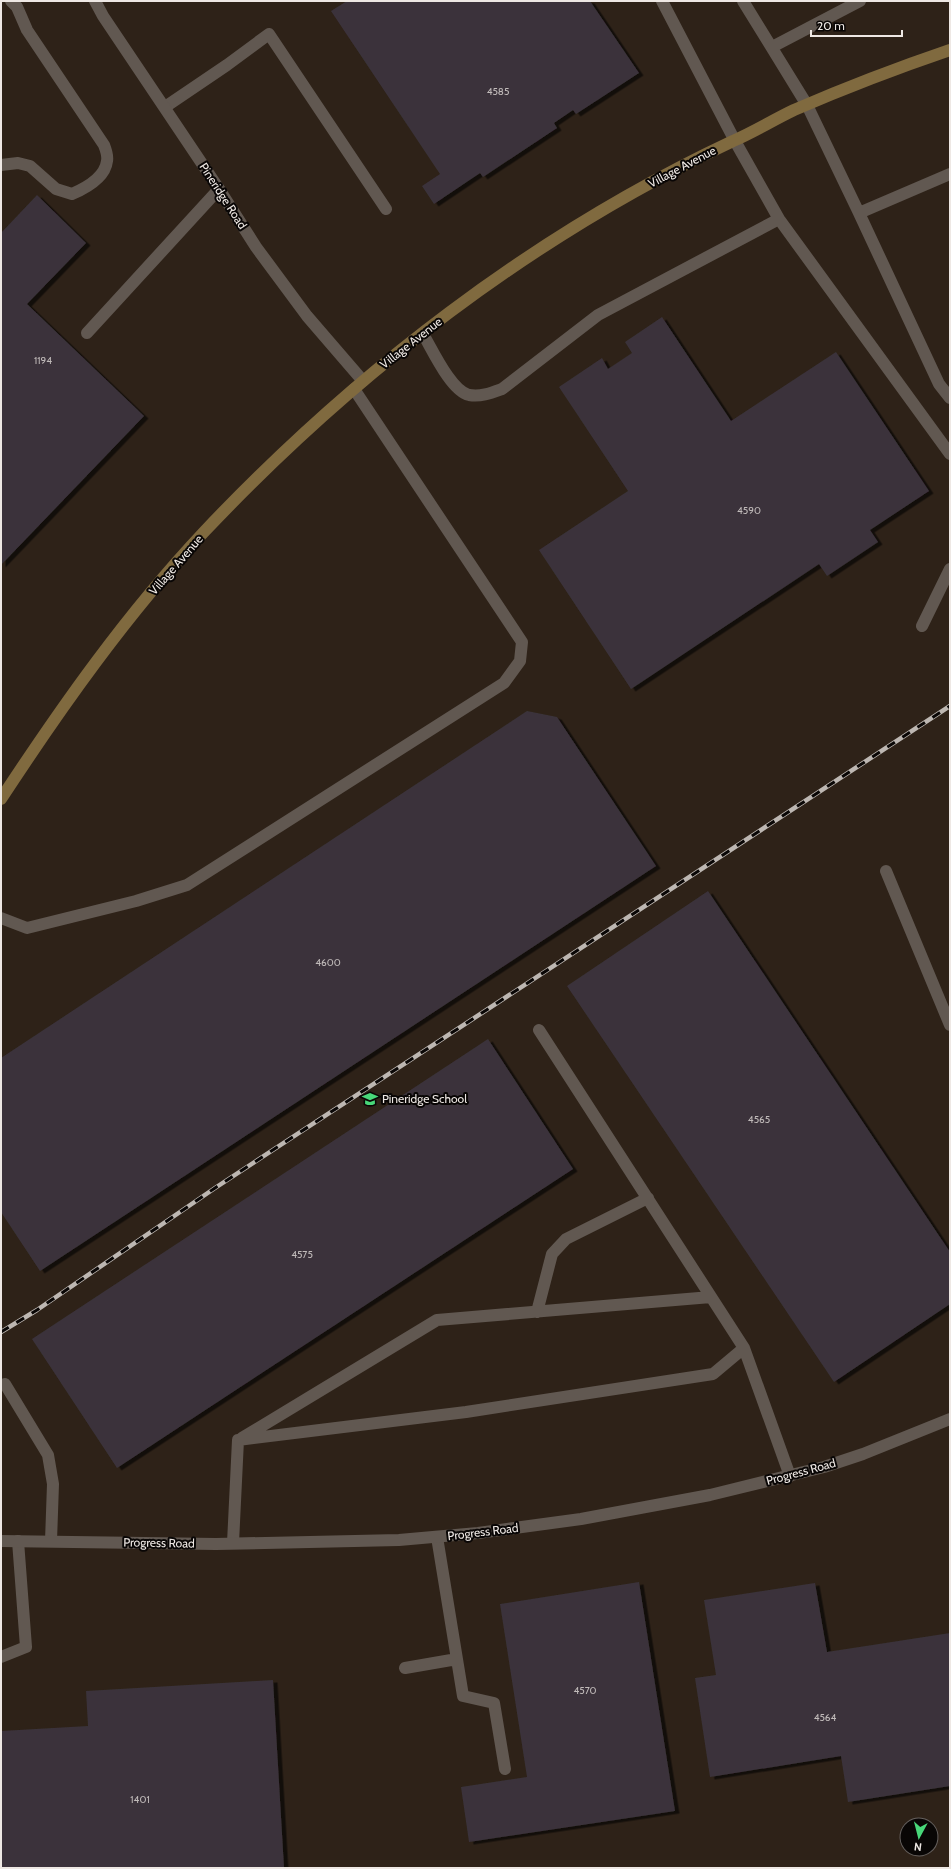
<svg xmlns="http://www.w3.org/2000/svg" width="951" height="1869" font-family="Cabin,sans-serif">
	<defs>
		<filter id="shadow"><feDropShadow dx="4.5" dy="2.5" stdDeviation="0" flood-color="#0009"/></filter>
	</defs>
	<rect width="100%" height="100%" fill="#221b15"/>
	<path fill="#2e2218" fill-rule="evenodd" d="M1,1H950V1868H1ZM907,1825H931V1849H907Z"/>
	<path fill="#3a333a" filter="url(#shadow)" d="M347,1H590L639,73L576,114L573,110L554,123L557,128L483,177L480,173L434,204L422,186L440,174L331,11Z
		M37,195L86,243L27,304L144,416L1,565V233Z
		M662,317L731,421L836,352L929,491L870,530L878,542L827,576L819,564L631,689L539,550L628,491L559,387L602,358L608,369L632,353L625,342Z
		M527,711L557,717L656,866L40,1271L1,1212V1058Z
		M708,891L950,1252V1304L834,1382L567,986Z
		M488,1039L573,1169L117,1468L32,1339Z
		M639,1582L675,1811L469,1842L461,1787L527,1777L500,1604Z
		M815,1583L827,1652L950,1633V1786L848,1802L841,1756L710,1777L695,1678L716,1675L704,1600Z
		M273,1680L284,1868H1V1731L88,1726L86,1691Z"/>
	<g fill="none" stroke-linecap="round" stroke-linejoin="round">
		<path stroke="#615851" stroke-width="12" d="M662,1L735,141L779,219L950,454
			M743,1L807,105L859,213L950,174
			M772,47L860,1
			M165,107L227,65L269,34L386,209
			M1,165L18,163L30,166L56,189L72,194C86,188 105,178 107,161C108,156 106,150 104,145L27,30L17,7L11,1
			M859,213L939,384L950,398
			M87,333L219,189
			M423,334C432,349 451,391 469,395C481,397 491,393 502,389L598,315L779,219
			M922,626L950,569
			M886,871L950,1025
			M1,918L27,928L136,901L187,885L504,683L520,661L522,642L354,389
			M539,1030L744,1348L790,1476
			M537,1312L552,1254L566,1239L648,1198
			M5,1384L48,1455L53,1484L51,1541
			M242,1438L437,1320L711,1297
			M437,1537L463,1696L494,1703L505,1769
			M233,1543L238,1440L466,1412L713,1374L744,1348
			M1,1657L26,1647L18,1541
			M405,1668L457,1659"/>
		<path stroke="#615851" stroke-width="12" d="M95,1L103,16L219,189L256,247L307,316L363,381
			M1,1541L216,1544L399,1540L478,1533L581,1519L710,1495L824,1467L863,1454L950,1419"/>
		<path stroke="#806a3f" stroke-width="12" d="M1,799C62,706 127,614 203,533C354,373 533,235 733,141C754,132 773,120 794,110C845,88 897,68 950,50"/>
		<defs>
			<path id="rail" d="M1,1332L37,1310L215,1188L950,706"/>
		</defs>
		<use href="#rail" stroke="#bdb7b2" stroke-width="4.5"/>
		<use href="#rail" stroke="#090605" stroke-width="3" stroke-dasharray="9" stroke-linecap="butt"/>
	</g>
	<defs>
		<symbol id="school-bare" viewBox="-9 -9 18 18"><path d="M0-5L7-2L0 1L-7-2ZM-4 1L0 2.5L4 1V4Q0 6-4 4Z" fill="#48d779" stroke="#090605" stroke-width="2.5" paint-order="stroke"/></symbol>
	</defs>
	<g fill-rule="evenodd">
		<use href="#school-bare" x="359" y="1088" width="22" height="22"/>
	</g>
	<g text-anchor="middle" stroke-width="4" stroke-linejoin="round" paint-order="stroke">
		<g font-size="10" fill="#c1bbba">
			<text x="498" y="95">4585</text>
			<text x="43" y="364">1194</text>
			<text x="749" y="514">4590</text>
			<text x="328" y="966">4600</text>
			<text x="759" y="1123">4565</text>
			<text x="302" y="1258">4575</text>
			<text x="585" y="1694">4570</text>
			<text x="825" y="1721">4564</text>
			<text x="140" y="1803">1401</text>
		</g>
		<g font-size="12" fill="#eee8e4" stroke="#090605">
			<text transform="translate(682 167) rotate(-28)" y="4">Village Avenue</text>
			<text transform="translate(223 196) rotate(57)" y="4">Pineridge Road</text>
			<text transform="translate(411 343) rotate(-38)" y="4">Village Avenue</text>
			<text transform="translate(176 565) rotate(-49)" y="4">Village Avenue</text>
			<text transform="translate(801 1472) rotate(-15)" y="4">Progress Road</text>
			<text transform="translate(483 1532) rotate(-7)" y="4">Progress Road</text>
			<text transform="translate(159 1543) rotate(1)" y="4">Progress Road</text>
		</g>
		<g font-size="12" fill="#eee8e4" stroke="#090605" text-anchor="start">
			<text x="382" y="1103">Pineridge School</text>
		</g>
	</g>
	<rect width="951" height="1869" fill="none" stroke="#eee8e4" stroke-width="4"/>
	<g transform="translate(919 1837) rotate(187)"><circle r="19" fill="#090605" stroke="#65605e"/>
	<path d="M0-3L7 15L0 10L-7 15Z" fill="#48d779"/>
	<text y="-6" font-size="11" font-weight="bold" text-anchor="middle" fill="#eee8e4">N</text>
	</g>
	<path d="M811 30v6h91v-6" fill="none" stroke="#eee8e4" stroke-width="2"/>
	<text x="817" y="30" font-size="12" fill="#eee8e4" stroke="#090605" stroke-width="3" paint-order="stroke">20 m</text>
</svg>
